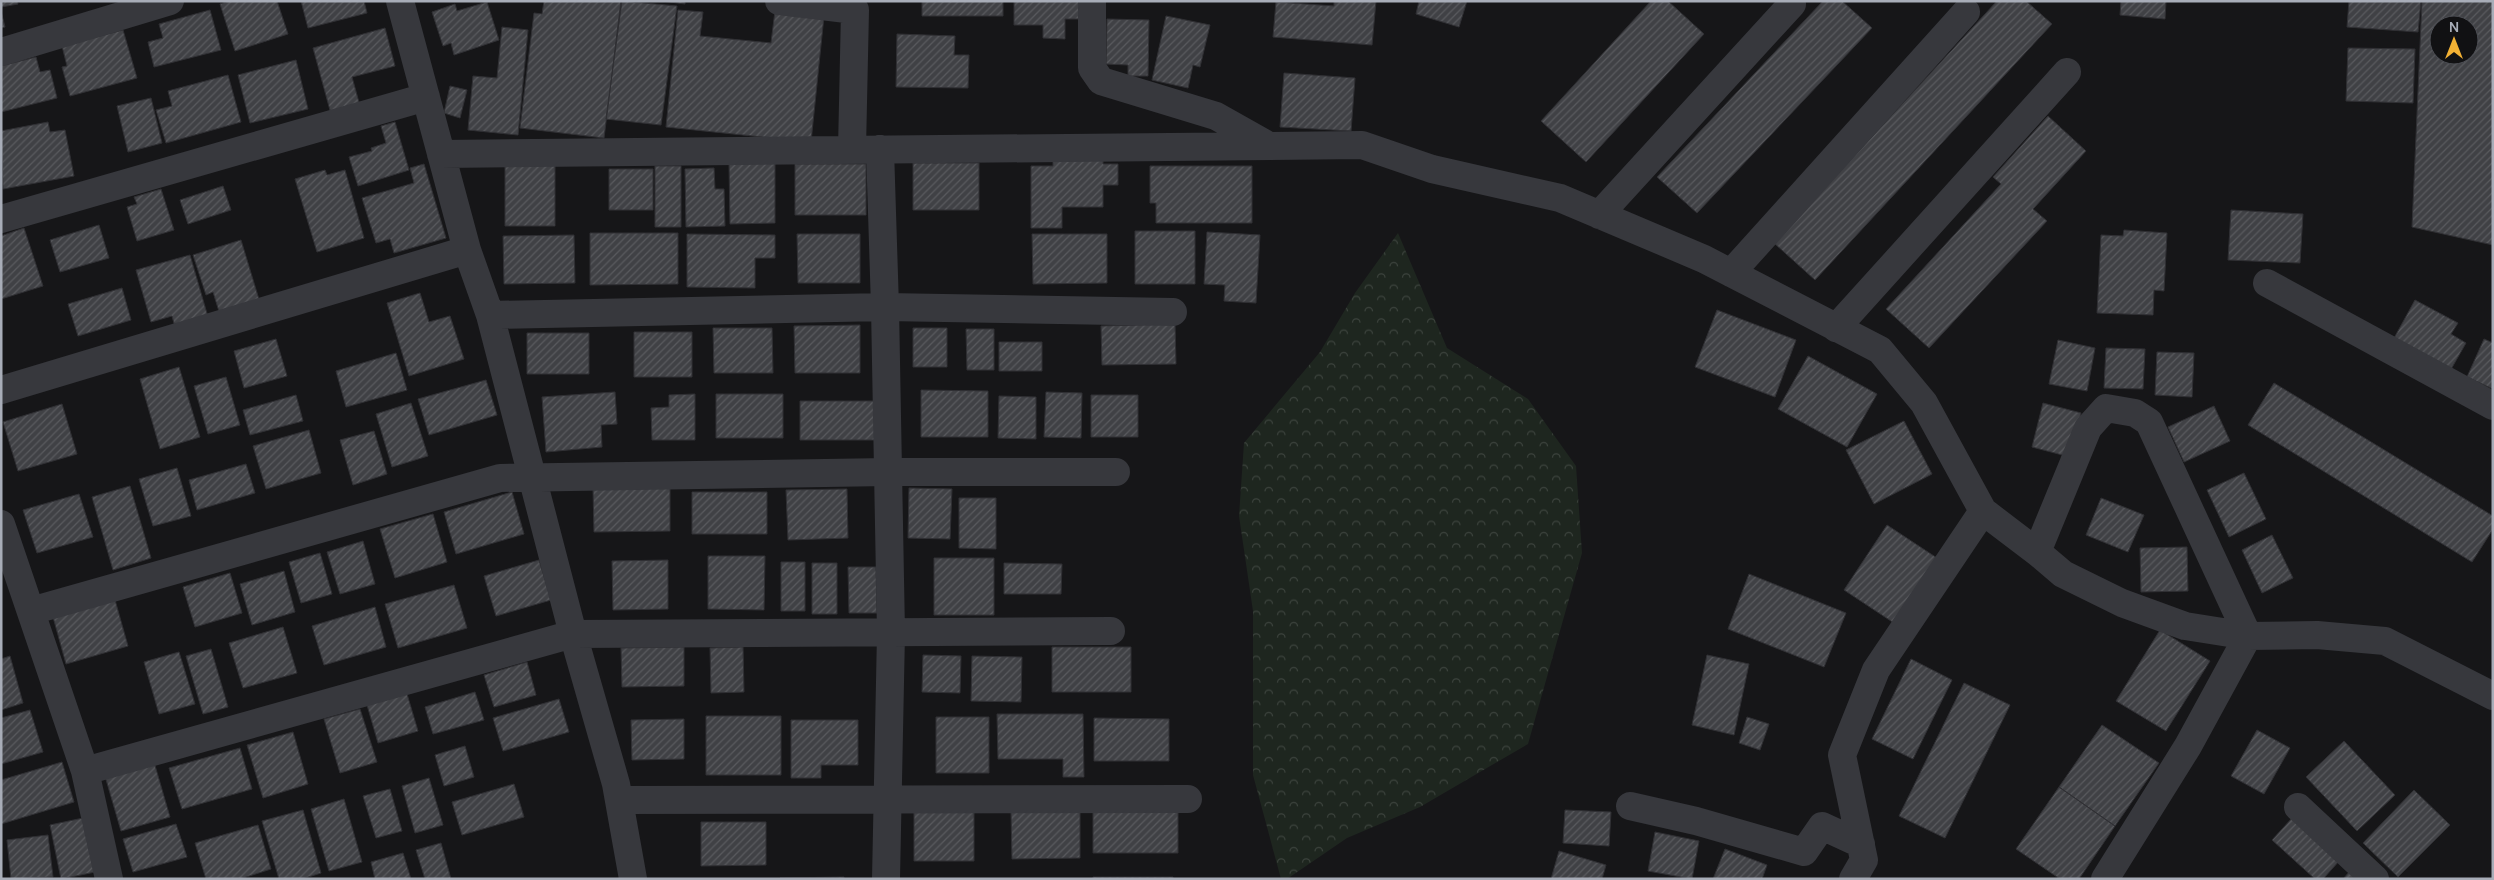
<svg xmlns="http://www.w3.org/2000/svg" width="2494" height="880" font-family="Manrope,sans-serif">
	<defs>
		<pattern id="forest-crowns" width="20" height="18" patternUnits="userSpaceOnUse" patternTransform="scale(1.25)"><rect width="20" height="18" fill="#1e261f"/><path d="M2 6a3 3 0 1 1 6 0M12 15a3 3 0 1 1 6 0" fill="none" stroke="#3c433d"/></pattern>
		<pattern id="building-hatch" width="6" height="6" patternUnits="userSpaceOnUse" patternTransform="scale(1.25)"><rect width="6" height="6" fill="#404145"/><path d="M-1 1l2-2M0 6l6-6M5 7l2-2" fill="none" stroke="#595a5e"/></pattern>
	</defs>
	<rect width="100%" height="100%" fill="#161618"/>
	<path fill="url(#forest-crowns)" d="M1398,233L1447,348L1528,399L1576,466L1582,553L1528,744L1420,807L1347,838L1287,879H1281L1253,775V611L1239,516L1244,443L1320,352L1355,293Z"/>
	<path fill="url(#building-hatch)" stroke="#303034" fill-rule="evenodd" d="M1,1H17L18,4L1,7Z
		M229,1H277L288,34L235,51L220,4Z
		M301,1H364L367,13L308,28Z
		M544,1H621L604,138L520,128L534,13L542,14Z
		M622,1L677,6L661,125L606,119Z
		M662,1H685V4Z
		M922,1H1003V16H922Z
		M1014,1H1079V19H1065V39L1043,38V25H1014Z
		M1334,1H1376L1372,45L1273,37L1276,2L1334,6Z
		M1419,1H1467L1459,27L1416,14Z
		M1651,1H1668L1704,34L1586,162L1541,121Z
		M1823,1H1842L1872,28L1697,213L1657,177Z
		M1997,1H2026L2052,24L1815,280L1774,243Z
		M2121,1H2166L2165,19L2120,15Z
		M2349,1H2421L2418,32L2347,27Z
		M2422,1H2493V245L2412,227ZM2439,25H2469V55H2439Z
		M487,2L499,40L454,55L451,43L443,46L432,12L455,4L457,11Z
		M210,10L221,50L154,67L148,42L163,38L159,24Z
		M678,10L703,12L700,36L771,43L775,11L824,16L811,142L666,127Z
		M1,11L5,27L1,28Z
		M1166,16L1210,25L1200,67L1193,65L1188,88L1152,80Z
		M1107,19L1149,20L1148,76H1128V65L1106,64Z
		M502,27L528,30L518,135L468,130L473,76L497,78Z
		M385,28L395,66L352,77L360,106L331,114L313,48Z
		M123,30L137,78L70,96L62,67L67,66L62,46Z
		M897,34L955,36L954,55H969L968,88L896,87Z
		M2348,48L2415,49L2413,103L2346,101Z
		M36,57L40,72L50,70L57,98L1,112V66Z
		M296,60L308,109L250,123L238,75Z
		M1284,73L1355,78L1351,131L1280,127Z
		M228,75L241,122L166,143L156,110L172,106L168,91Z
		M450,86L467,90L460,118L444,113Z
		M151,98L162,143L128,152L117,106Z
		M2048,116L2086,151L2033,209L2047,221L1929,348L1886,309L2001,184L1993,177Z
		M48,122L50,132L65,130L74,176L3,189L1,131Z
		M395,122L409,170L358,186L349,157L372,151L371,148L386,143L381,126Z
		M1053,159H1103V164H1118V185H1103V207H1062V228H1031V166H1053Z
		M729,163H775V223L730,224Z
		M913,163H979V210H913Z
		M424,164L446,238L394,253L390,239L376,243L362,198L414,183L410,168Z
		M795,164H866V215H795Z
		M505,165H555V226H505Z
		M655,166H681V227H655Z
		M1150,166H1252V223H1156V203H1150Z
		M714,168L715,189H724L725,226L686,227L685,169Z
		M609,169H653V210H609Z
		M325,170L327,175L345,170L364,238L317,252L295,179Z
		M223,186L231,210L188,224L180,200Z
		M161,189L174,230L137,241L127,207L137,204L134,197Z
		M2231,210L2303,214L2300,263L2228,260Z
		M99,225L109,258L60,272L50,240Z
		M24,228L43,286L1,299V236Z
		M2124,230L2167,233L2164,291L2154,290L2153,315L2097,313L2101,235L2123,236Z
		M1135,231H1195V284H1135Z
		M1207,232L1260,235L1256,303L1224,301L1225,285L1204,284Z
		M590,233H678V284L590,285Z
		M687,234L775,235V258H755V288L687,287Z
		M797,234H860V283H798Z
		M1032,234H1107V283L1033,284Z
		M574,235L575,283L504,284L503,236Z
		M241,240L261,306L221,318L213,292L206,295L193,255Z
		M190,255L208,317L175,327L172,316L151,322L136,270Z
		M122,288L131,320L78,336L68,304Z
		M420,293L429,322L450,316L464,359L409,376L387,303Z
		M2415,300L2458,323L2451,334L2466,343L2450,371L2393,340Z
		M1717,310L1796,340L1775,397L1695,367Z
		M1175,324L1176,364L1102,365L1101,326Z
		M860,325V373H795L794,326Z
		M713,328H772L773,373H714Z
		M913,328H947V367H913Z
		M966,329H994V370H967Z
		M634,332H692V377H634Z
		M527,333H589V374H527Z
		M276,339L287,376L244,388L234,351Z
		M2484,339L2493,343V389L2467,377Z
		M2058,340L2095,348L2087,391L2049,384Z
		M999,342H1042V371H999Z
		M2106,348L2145,349L2143,389L2104,388Z
		M2157,352L2194,353L2192,397L2155,395Z
		M396,353L407,390L346,407L336,371Z
		M1808,356L1877,394L1847,447L1778,409Z
		M179,367L200,437L160,449L140,379Z
		M226,377L240,425L208,434L194,386Z
		M486,380L497,415L429,435L418,399Z
		M2274,383L2493,516V529L2472,562L2248,425Z
		M921,390L988,391V437H921Z
		M615,392L617,424L601,425L602,447L546,452L542,397Z
		M1046,392L1082,393L1081,438L1044,437Z
		M695,394V440H652L651,408L669,407V395Z
		M716,394H783V438H716Z
		M296,395L303,421L250,435L243,410Z
		M1091,395H1138V437H1091Z
		M999,396L1036,397V439L998,438Z
		M800,401H876V440H800Z
		M411,403L428,456L392,467L376,414Z
		M2043,403L2081,413L2070,457L2032,447Z
		M62,404L77,454L18,471L3,422Z
		M2214,406L2230,441L2184,462L2168,427Z
		M1904,421L1932,474L1874,504L1846,450Z
		M309,430L321,473L266,489L253,446Z
		M374,431L387,474L353,485L340,440Z
		M246,464L255,493L197,510L189,480Z
		M177,468L191,516L153,526L139,479Z
		M2244,473L2266,519L2229,537L2207,490Z
		M130,486L151,558L113,570L92,497Z
		M670,488V531L594,532L593,489Z
		M909,488L952,489L950,539L908,538Z
		M847,489L848,538L788,540L786,490Z
		M512,492L524,534L456,554L444,512Z
		M692,492H767V534H692Z
		M79,494L93,537L37,553L23,510Z
		M959,498H996V549L959,548Z
		M2101,498L2144,515L2128,552L2086,535Z
		M433,514L447,562L395,578L380,529Z
		M1887,525L1937,558L1894,623L1844,590Z
		M2272,535L2293,578L2262,593L2242,550Z
		M363,541L375,584L340,594L327,552Z
		M2187,547L2188,591L2141,592L2140,548Z
		M320,553L332,594L301,603L289,562Z
		M708,556H765L764,610L708,609Z
		M934,558H994V615H934Z
		M539,560L551,600L496,616L484,576Z
		M668,560V609L613,610L612,561Z
		M781,562H805V611H781Z
		M812,563H837V614H812Z
		M1004,563L1062,564L1061,594H1004Z
		M848,567H876L877,613H849Z
		M284,571L295,612L252,625L240,584Z
		M230,573L242,613L195,627L183,587Z
		M1749,574L1846,613L1824,667L1728,629Z
		M454,585L467,628L398,648L385,604Z
		M115,600L128,646L66,664L53,617Z
		M375,607L386,647L324,665L312,626Z
		M283,627L297,673L243,688L229,643Z
		M2160,630L2210,661L2166,731L2116,701Z
		M684,647V686L622,687L621,648Z
		M743,647L744,692L711,693L710,648Z
		M1052,647H1131V692H1052Z
		M211,649L228,707L203,714L186,656Z
		M179,652L195,704L159,714L144,662Z
		M923,655L961,656L960,693L922,692Z
		M1707,655L1749,664L1734,735L1692,725Z
		M10,656L23,703L1,710V659Z
		M972,656L1022,657L1021,702L971,701Z
		M1911,659L1952,680L1913,759L1872,739Z
		M527,662L536,695L494,707L484,675Z
		M1964,683L2010,705L1945,838L1899,816Z
		M475,692L484,720L433,734L425,707Z
		M407,694L418,731L378,743L367,705Z
		M559,699L569,732L503,751L493,718Z
		M360,709L377,762L340,773L324,719Z
		M30,710L43,752L1,764V718Z
		M997,714H1083L1084,777H1063V759H998Z
		M706,716H781V775H706Z
		M936,717H989V773H936Z
		M1747,717L1769,724L1760,750L1739,743Z
		M1094,718L1169,719V761H1094Z
		M684,719V759L632,760L631,720Z
		M791,720H858V765H821V778H791Z
		M2102,725L2159,763L2115,826L2059,787Z
		M2257,730L2290,748L2264,794L2231,776Z
		M293,732L308,784L263,798L247,745Z
		M2344,741L2395,795L2357,831L2306,777Z
		M465,746L474,777L444,786L435,755Z
		M240,748L252,789L182,809L169,768Z
		M62,762L74,802L1,824V780Z
		M154,762L170,817L121,831L105,776Z
		M429,778L443,825L415,833L402,786Z
		M514,784L524,817L462,835L452,802Z
		M2059,787L2115,826L2079,879H2060L2016,849Z
		M390,789L402,831L376,838L363,796Z
		M2414,790L2450,825L2398,877L2363,843Z
		M344,799L362,862L329,871L311,809Z
		M303,810L321,873L302,879H279L262,821Z
		M914,810H974V861H914Z
		M1178,810V853H1093V811Z
		M1565,810L1611,812L1609,846L1563,843Z
		M1080,811V858L1012,859L1011,812Z
		M88,817L100,871L61,879L50,825Z
		M2293,817L2340,860L2323,879H2315L2272,840Z
		M701,822H766V865L701,866Z
		M176,824L187,857L133,872L123,839Z
		M258,825L271,869L240,879H206L195,843Z
		M1655,832L1699,841L1692,879L1648,871Z
		M48,835L53,877L11,879L7,840Z
		M441,843L451,879H425L416,850Z
		M1725,849L1767,865L1762,879H1713Z
		M1559,851L1606,865L1602,879H1551Z
		M403,853L411,879H375L371,862Z
		M2350,871L2358,879H2343Z
		M844,877V879L780,878Z
		M1093,877H1173V879H1093Z"/>
	<g fill="none" stroke-linecap="round" stroke-linejoin="round">
		<path stroke="#37383d" stroke-width="28" d="M400,1L467,250L490,315L573,634L616,784L633,879
			M779,1L855,10L852,149
			M1092,1V68L1101,81L1216,116L1264,143
			M1,52L170,1
			M880,149L885,307L891,633L886,879
			M441,154L1362,145L1432,169L1560,198L1704,259L1880,350L1924,403L1983,511L2037,552L2063,574L2122,603L2185,626L2248,636L2317,635L2385,641L2493,696
			M1599,215L1792,4
			M1,219L426,97
			M1731,273L1966,12
			M2267,283L2493,406
			M490,315L885,307L1173,312
			M1836,328L2067,72
			M1,390L467,250
			M1,524L85,771L109,879
			M2037,552L2088,428L2106,408L2135,413L2149,422L2248,636
			M31,611L500,478L888,472H1116
			M85,771L573,634L1111,631
			M619,800L1188,799
			M1630,806L1696,821L1804,852L1822,826L1861,844
			M2298,807L2375,879
			M1853,879L1864,860L1842,755L1876,670L1983,511
			M2105,879L2188,746L2248,636"/>
	</g>
	<rect width="2494" height="880" fill="none" stroke="#a8adb8" stroke-width="5"/>
	<g transform="translate(2454 40)"><circle r="24" fill="#111113" stroke="#4d4f55"/>
	<path d="M0-4L9 19L0 12L-9 19Z" fill="#f2b134"/>
	<text y="-8" font-size="14" font-weight="bold" text-anchor="middle" fill="#a8adb8">N</text>
	</g>
</svg>
